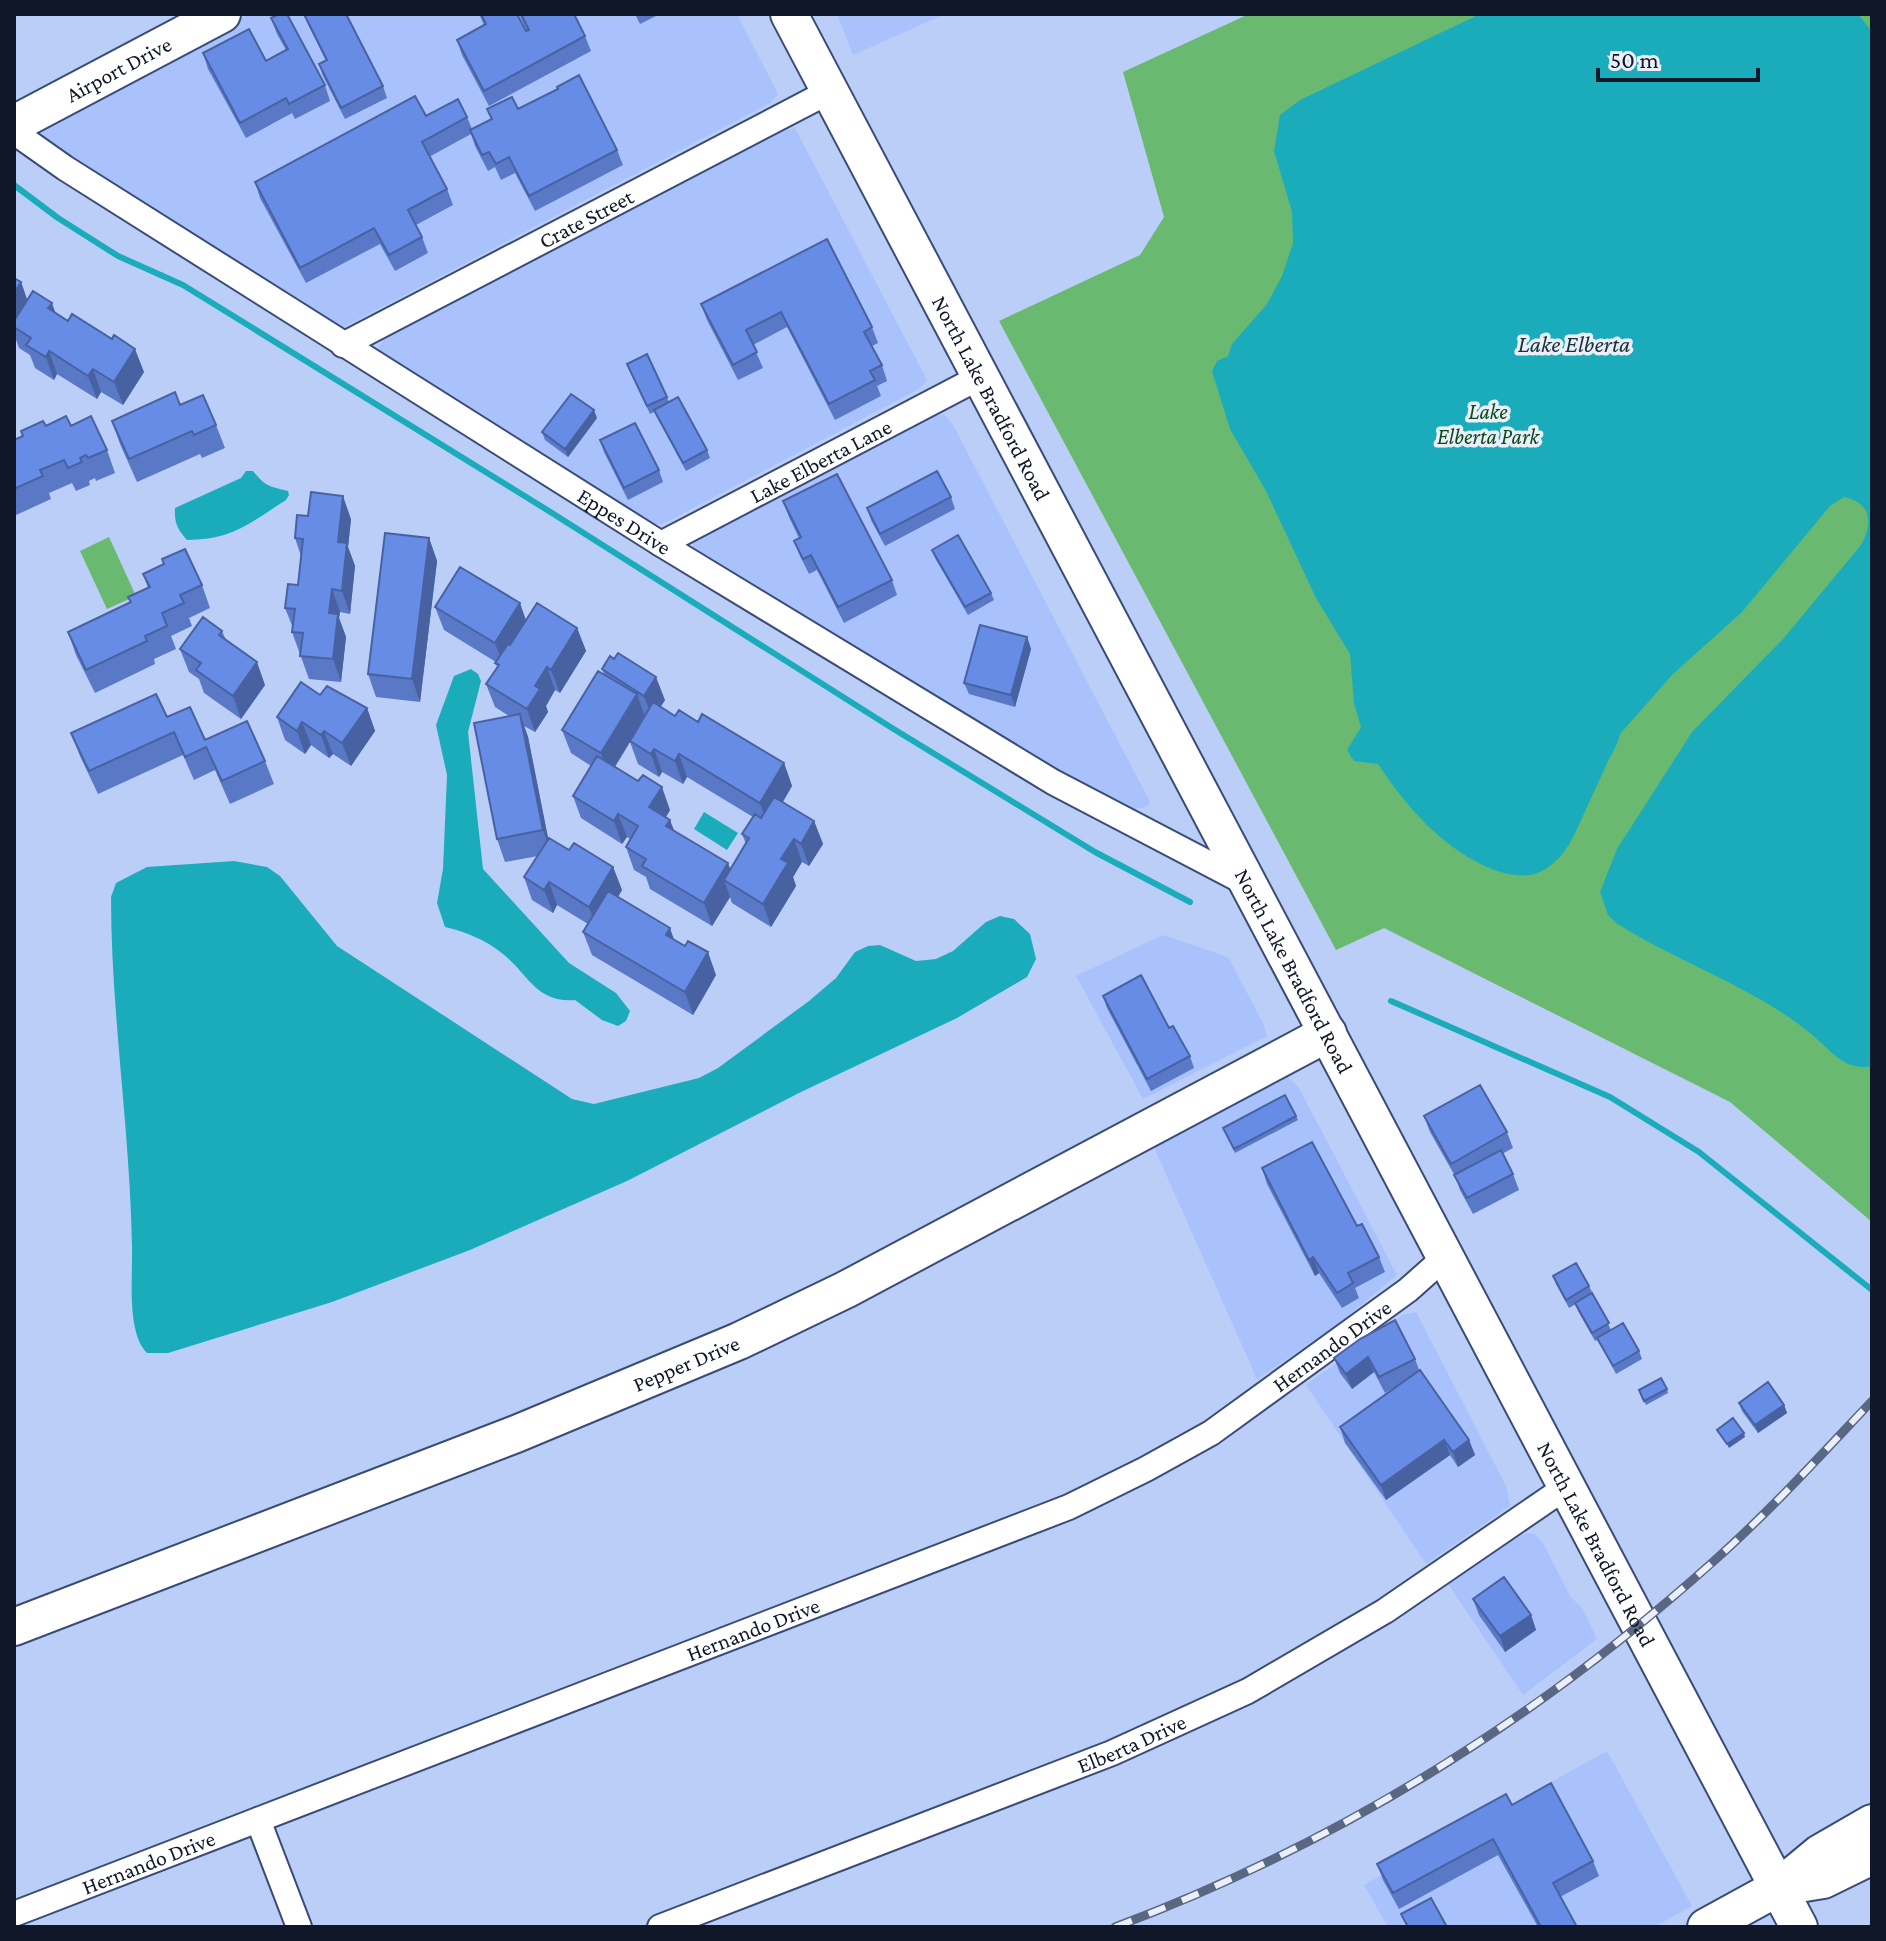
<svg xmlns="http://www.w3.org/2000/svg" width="1886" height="1941" font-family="'Crimson Pro',serif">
	<rect width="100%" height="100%" fill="#bbcef8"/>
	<path fill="#a9c2fc" d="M249,14H737L778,94L770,103L344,327L331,324L48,145L42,134L43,125L49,119Z
		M837,14H945L853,55Z
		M795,128L927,380L919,389L663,524H648L381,359L378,348L384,339L779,132Z
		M944,414L953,425L1150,802L1146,807L1135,809L1097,794L696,556L692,551L694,540L931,417Z
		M1163,935L1228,957L1263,1023L1267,1036L1143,1099L1076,976Z
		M1286,1075L1299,1088L1397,1275L1336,1326L1257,1379L1153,1145Z
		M1416,1312L1506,1486L1510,1506L1426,1564L1306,1385L1402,1315Z
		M1527,1533L1535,1534L1543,1543L1570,1596L1582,1608L1597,1639L1523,1695L1448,1584L1517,1536Z
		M1607,1751L1692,1906L1654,1927H1388L1364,1885Z"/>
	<path fill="#6ab971" d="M1249,14H1872V1222L1730,1102L1384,928L1336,950L999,321L1140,255L1164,217L1123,72Z
		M109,537L136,596L107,609L80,551Z"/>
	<path fill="#1bacbb" d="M1480,14H1858L1872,32V1066C1844,1072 1830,1049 1810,1033C1752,986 1679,963 1616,923L1608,915L1600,892L1617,849L1692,732L1783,639L1861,545C1873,523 1872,503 1844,497L1830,506L1742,612L1672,675L1620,734C1617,748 1610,755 1605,768C1599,781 1593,794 1587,807C1576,831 1567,858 1542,871C1527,879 1509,875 1494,870C1444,850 1408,809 1378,764L1354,761L1347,750L1361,727L1354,704L1350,654L1316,598L1266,491L1230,429L1212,371L1217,361L1228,356L1232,344L1267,304L1282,276L1293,243L1292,212L1274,151L1280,115L1300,100Z
		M246,471H253C266,487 269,486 288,491L289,495L286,500C250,523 232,540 187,540C178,530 174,523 175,508L241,478Z
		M471,669L478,674L481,681L468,732L483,869L569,963L616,993L630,1011L626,1021L618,1026L602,1020L575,1000C536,1003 529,975 503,954C486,940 466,932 445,927L437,903L443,869L447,775L436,725L454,676Z
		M704,812L738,833L727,850L694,829Z
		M234,861L267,867L280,876L337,946L572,1099L594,1104L699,1078L718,1068L809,1001L836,978L855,952L868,946L880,945L916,961L936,959L953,951L986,922L1000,916L1014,919L1030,934L1036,959L1027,977L957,1018L801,1092L627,1181L470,1250L332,1302L168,1353H147C126,1332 133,1276 132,1246C130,1130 111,1013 111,897L116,883L147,867Z"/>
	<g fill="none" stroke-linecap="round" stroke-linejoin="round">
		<path stroke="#1bacbb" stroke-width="6" d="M14,185L58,218L118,256L183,285L544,508L892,728L1095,852L1190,902
			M1391,1001L1610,1097L1699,1152L1872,1290"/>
		<defs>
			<g id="street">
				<path id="s1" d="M14,132L65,168L661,544L1053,782L1248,884"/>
				<path id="s2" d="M343,345L830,91"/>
				<path id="s3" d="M661,544L980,377"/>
				<path d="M258,1820L299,1927"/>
				<path id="s4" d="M14,1914L1069,1507L1146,1469L1211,1433L1408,1290L1444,1258"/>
				<path id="s5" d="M660,1927L1112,1753L1248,1691L1385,1611L1566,1487"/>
			</g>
			<g id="secondary">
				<path id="s6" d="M789,14L1799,1927"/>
				<path id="s7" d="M14,124L222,14"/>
				<path id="s8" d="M14,1627L516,1434L739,1341L845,1290L1328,1033"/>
				<path d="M1780,1887L1823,1880L1872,1856"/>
				<path d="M1706,1927L1779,1887L1820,1853L1872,1823"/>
			</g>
		</defs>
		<use href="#street" stroke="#394b76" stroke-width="28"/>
		<use href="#secondary" stroke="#394b76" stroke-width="40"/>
		<use href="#street" stroke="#fff" stroke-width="24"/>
		<use href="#secondary" stroke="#fff" stroke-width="36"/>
		<defs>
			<path id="rail" d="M1115,1927C1337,1844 1539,1718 1715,1560C1771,1510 1821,1455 1872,1401"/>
		</defs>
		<use href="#rail" stroke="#5a6783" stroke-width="9"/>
		<use href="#rail" stroke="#eaeffa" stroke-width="6" stroke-dasharray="18" stroke-linecap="butt"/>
	</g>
	<path fill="#5978c6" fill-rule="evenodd" d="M303,14H346L383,86L387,98L345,119L323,76L319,64L326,61Z
		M479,14H517L526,31H527L519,14H574L585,36L591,51L489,106L462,55L457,40L484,25Z
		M635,14H660L640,24Z
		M271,18L325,85L330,101L295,119L292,113L246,138L208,69L203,53L266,61L286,50L277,34Z
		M487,109H518L617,150L623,165L535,211L515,173L501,180L495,167L488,171L475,146L471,134L429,157L447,189L453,205L416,225L422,237L428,253L395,271L380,244L306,283L260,198L255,182L426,116L467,117L472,129L491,119Z
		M827,239L872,327L878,343L872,346L882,365L887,381L877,386L881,396L835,420L787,327L753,345L763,368L738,380L707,320L701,304Z
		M14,278L21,282L27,300L55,313L144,372L123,405L101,392L97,399L57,374L54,380L35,368L30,355L19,348L14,334Z
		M627,364L667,397L669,402L707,450L710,458L686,471L654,412L650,414Z
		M180,405L216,425L225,448L202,458L200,454L137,482L120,444L112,421Z
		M597,418L568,457L545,440L542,432Z
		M46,426H71L107,450L115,473L96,481L95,478L89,481L90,485L76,491L72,483L49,493L51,499L14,516V440Z
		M600,440L659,470L663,482L628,500L604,452Z
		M951,497L955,509L885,546L871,520L867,508Z
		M783,501L892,580L897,595L844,623L817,570L809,574L800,556L794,541L799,538L789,517Z
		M351,519L348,547L355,566L350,614L340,612L339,618L346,637L341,682L309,679L292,632L293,628L285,608L298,585L301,556L295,538Z
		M429,538L437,561L420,702L376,697L368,674Z
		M932,550L991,593L994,600L968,615L935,558Z
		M143,574L202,585L210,608L189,618L192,626L171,636L176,649L154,659L155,664L95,693L76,655L68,632L130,602L148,588Z
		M435,607L577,628L586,651L560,693L555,690L546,706L548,712L535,732L524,726L528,737L548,838L569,850L613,867L622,890L618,897L674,940L716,975L693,1015L592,955L583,932L588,924L557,905L553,913L532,900L524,877L538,856L505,862L497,839L509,716L495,707L486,684L497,667L496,662L444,630Z
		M222,631L226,640L265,685L241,719L204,693L199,679L189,672L180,649Z
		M1027,637L1031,649L1015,707L969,694L964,683Z
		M602,669L665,700L660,707L675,716L698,722L784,763L792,786L783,802L814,821L823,844L809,866L802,862L793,877L796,886L771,927L732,903L730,897L712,926L650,889L646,877L634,870L626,847L630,839L627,837L622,844L581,818L573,796L591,766L571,753L562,730L604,674ZM630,742L638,764L659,777L662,772L683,784L687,777L753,817L742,834L746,844L730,869L728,863L674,831L666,817L670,810L615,767Z
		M320,695L367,708L375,731L351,766L333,754L329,758L311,745L305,754L285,740L277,717Z
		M167,717L205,740L265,761L274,784L230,804L215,770L194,780L183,755L98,794L80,756L71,733Z
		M1103,996L1169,1028L1190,1056L1194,1068L1151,1091L1107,1008Z
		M1296,1116L1298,1120L1235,1153L1225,1132Z
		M1424,1116L1507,1132L1513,1148L1502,1154L1513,1174L1519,1190L1473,1214L1460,1190L1455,1176L1430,1132Z
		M1262,1168L1357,1226L1379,1257L1385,1272L1355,1288L1359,1298L1342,1308L1319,1273L1315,1276L1267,1184Z
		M1553,1276L1589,1286L1611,1330L1639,1351L1642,1359L1616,1374L1598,1339L1595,1341L1578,1311L1576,1304L1569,1308L1556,1284Z
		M1334,1358L1415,1359L1419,1370L1469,1440L1475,1455L1458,1467L1450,1455L1386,1500L1345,1443L1340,1427L1395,1387L1385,1393L1374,1372L1352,1389L1340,1373Z
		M1667,1389L1668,1393L1646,1405L1640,1394Z
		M1739,1403L1784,1405L1787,1413L1758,1433L1742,1411Z
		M1473,1599L1531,1615L1536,1630L1505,1652L1479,1615Z
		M1512,1805L1593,1861L1599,1876L1560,1897L1577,1927H1538L1498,1855L1399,1909L1383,1880L1377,1864Z"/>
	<path fill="#4862a1" d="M21,282L29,305L14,327V293Z
		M52,303L60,326L48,308Z
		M135,349L144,372L123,405L114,382Z
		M49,351L57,374L54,380L46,357Z
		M93,369L101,392L97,399L88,376Z
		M594,410L597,418L568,457L565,449Z
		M343,496L351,519L348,547L355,566L350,614L342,591L338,542Z
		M429,538L437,561L420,702L412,679Z
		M332,589L340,612L339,618L346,637L341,682L333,659L329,613Z
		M520,603L528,626L504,666L495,643Z
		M577,628L586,651L560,693L551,670Z
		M1027,637L1031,649L1015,707L1011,695Z
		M257,662L265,685L241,719L233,696Z
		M547,667L555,690L546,706L548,712L535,732L527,709L535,686Z
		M656,677L665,700L653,719L644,696Z
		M637,694L645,717L609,776L601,753Z
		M367,708L375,731L351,766L342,743Z
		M520,714L528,737L551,853L543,830Z
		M302,722L311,745L305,754L297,731Z
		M324,731L333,754L329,758L321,735Z
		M654,749L662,772L659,777L651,754Z
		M679,754L687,777L683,784L675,761Z
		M784,763L792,786L768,826L760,803Z
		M662,787L670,810L658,830L649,807Z
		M618,814L627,837L622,844L614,821Z
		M670,820L679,843L666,826Z
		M814,821L823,844L809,866L801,844Z
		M794,839L802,862L793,877L796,886L771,927L763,904L781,859Z
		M728,863L736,886L724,880L730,897L712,926L704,903Z
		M613,867L622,890L597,930L589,907Z
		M549,882L557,905L553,913L544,890Z
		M670,928L678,951L666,935Z
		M708,952L716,975L693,1015L685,992Z
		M1313,1257L1319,1273L1315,1276L1309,1260Z
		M1368,1357L1374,1372L1352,1389L1346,1374Z
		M1784,1405L1787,1413L1758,1433L1755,1425Z
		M1744,1433L1745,1437L1729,1448L1727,1444Z
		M1444,1440L1450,1455L1386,1500L1381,1485Z
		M1469,1440L1475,1455L1458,1467L1453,1452Z
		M1531,1615L1536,1630L1505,1652L1500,1636Z"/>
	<path fill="#678ce6" stroke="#4862a1" stroke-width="2" d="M279,14H287L325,85L289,104L286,98L240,123L203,53L249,29L266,61L288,49L271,18Z
		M304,14H346L383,86L341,108L319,64L327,60Z
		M481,14H517L526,31L529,30L521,14H574L585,36L484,91L457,40L486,24Z
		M579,75L617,150L529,196L509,157L496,164L489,152L482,155L470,130L492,119L487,109L512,97L518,109L558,89L557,87Z
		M415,96L426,116L458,99L467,117L422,142L447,189L408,210L422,237L389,255L374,228L300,268L255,182Z
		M827,239L872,327L864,332L882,365L870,371L875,380L829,404L781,312L746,330L757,352L733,365L701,304Z
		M14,278L21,282L14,293Z
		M33,291L52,303L48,308L68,321L72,314L112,339L114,335L135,349L114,382L93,369L88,376L49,351L46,357L26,345L31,338L14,327V321Z
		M647,354L667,397L647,406L627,364Z
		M175,392L180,405L203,395L216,425L194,435L192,431L129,459L112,421Z
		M571,394L594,410L565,449L542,432Z
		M678,397L707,450L683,463L654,410Z
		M66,416L71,426L91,416L107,450L88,458L86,455L80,458L82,462L68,468L64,460L40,470L43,476L14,489V440L23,436L21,431L43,421L46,426Z
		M635,423L659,470L624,488L600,440Z
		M937,471L951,497L880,534L867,508Z
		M837,474L892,580L838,607L811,555L803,559L794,541L801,537L783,501Z
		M311,492L343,496L338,542L347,543L342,591L332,589L329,613L338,614L333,659L300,656L303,633L292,632L295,609L285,608L288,584L298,585L303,539L295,538L297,515L308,516Z
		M385,533L429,538L412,679L368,674Z
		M958,535L991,593L965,607L932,550Z
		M185,549L202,585L180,595L184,603L162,613L167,626L145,636L147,641L86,670L68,632L131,602L128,597L150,587L143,574L164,564L162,559Z
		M460,567L520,603L495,643L435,607Z
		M537,603L577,628L551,670L547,667L535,686L540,689L527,709L486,684L499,665L495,663L508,644L510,645Z
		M203,617L222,631L219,635L257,662L233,696L196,670L201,663L180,649Z
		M980,625L1027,637L1011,695L964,683Z
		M618,653L656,677L644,696L602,669L610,656L614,659Z
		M598,671L637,694L601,753L562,730Z
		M301,682L320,695L327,686L367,708L342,743L324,731L321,735L302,722L297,731L277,717Z
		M156,694L167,717L190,707L205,740L247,721L265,761L222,781L206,747L185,757L174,732L89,771L71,733Z
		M653,702L675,716L679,710L698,722L702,714L784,763L760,803L679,754L675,761L654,749L651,754L630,741Z
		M520,714L543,830L497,839L474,723Z
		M597,756L638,781L643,775L662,787L649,807L670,820L666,826L728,863L704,903L642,866L646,859L626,847L638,826L618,814L614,821L573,796Z
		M774,797L814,821L801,844L794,839L781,859L788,863L763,904L724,880L749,838L742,834L755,814L761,818Z
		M549,838L569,850L574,843L613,867L589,907L549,882L544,890L524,877Z
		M608,891L670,928L666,935L685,946L688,941L708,952L685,992L583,932Z
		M1141,975L1169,1028L1173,1026L1190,1056L1147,1079L1103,996Z
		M1480,1085L1507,1132L1451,1164L1424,1116Z
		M1285,1095L1296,1116L1234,1149L1223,1128Z
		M1312,1142L1357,1226L1362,1224L1379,1257L1348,1273L1353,1283L1337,1293L1313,1257L1309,1260L1262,1168Z
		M1501,1150L1513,1174L1467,1198L1454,1175Z
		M1576,1263L1589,1286L1566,1300L1553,1276Z
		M1592,1293L1609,1323L1592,1333L1575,1303Z
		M1395,1320L1415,1359L1379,1377L1368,1357L1346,1374L1334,1358L1360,1339Z
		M1623,1323L1639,1351L1613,1366L1597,1338Z
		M1420,1370L1469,1440L1453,1452L1444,1440L1381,1485L1340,1427Z
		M1661,1378L1667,1389L1644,1401L1639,1390Z
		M1768,1382L1784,1405L1755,1425L1739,1403Z
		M1733,1418L1744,1433L1727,1444L1717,1430Z
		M1504,1577L1531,1615L1500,1636L1473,1599Z
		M1551,1783L1593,1861L1553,1883L1577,1927H1541L1493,1839L1393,1893L1377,1864L1506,1794L1512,1805Z
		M1431,1898L1447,1927H1408L1401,1914Z"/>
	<g text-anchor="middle" stroke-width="7" stroke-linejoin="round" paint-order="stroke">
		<g font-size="22" fill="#0f1729" stroke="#eaeffa">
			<text dy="8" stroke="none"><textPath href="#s7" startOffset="118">Airport Drive</textPath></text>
			<text dy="8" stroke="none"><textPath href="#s2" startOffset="274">Crate Street</textPath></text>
			<text dy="8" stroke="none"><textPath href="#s6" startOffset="434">North Lake Bradford Road</textPath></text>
			<text dy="8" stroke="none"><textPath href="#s3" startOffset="180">Lake Elberta Lane</textPath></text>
			<text dy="8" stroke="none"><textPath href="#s1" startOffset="724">Eppes Drive</textPath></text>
			<text dy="8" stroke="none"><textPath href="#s6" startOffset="1082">North Lake Bradford Road</textPath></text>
			<text dy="8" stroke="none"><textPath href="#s4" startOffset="1440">Hernando Drive</textPath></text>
			<text dy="8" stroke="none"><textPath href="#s8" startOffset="722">Pepper Drive</textPath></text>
			<text dy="8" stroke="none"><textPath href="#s6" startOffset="1730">North Lake Bradford Road</textPath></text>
			<text dy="8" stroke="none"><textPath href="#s4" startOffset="792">Hernando Drive</textPath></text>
			<text dy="8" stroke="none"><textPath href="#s5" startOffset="506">Elberta Drive</textPath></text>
			<text dy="8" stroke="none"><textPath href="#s4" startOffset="144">Hernando Drive</textPath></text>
		</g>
		<g font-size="22" font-style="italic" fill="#0a4a17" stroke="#eaeffa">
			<text x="1488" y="419">Lake<tspan x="1488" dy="25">Elberta Park</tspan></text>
		</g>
		<g font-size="24" font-style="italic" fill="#183337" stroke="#eaeffa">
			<text x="1574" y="352">Lake Elberta</text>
		</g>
	</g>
	<rect width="1886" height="1941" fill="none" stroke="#0f1729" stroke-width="32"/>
	<path d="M1598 68v12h160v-12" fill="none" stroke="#0f1729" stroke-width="4"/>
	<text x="1610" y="68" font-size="24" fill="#0f1729" stroke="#eaeffa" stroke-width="6" paint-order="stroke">50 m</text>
</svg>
